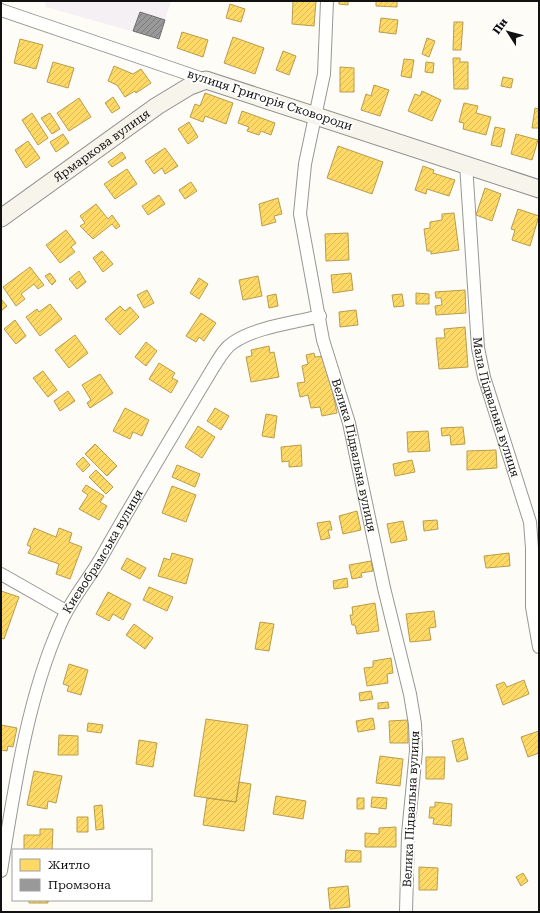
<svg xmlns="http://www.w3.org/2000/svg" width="540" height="913" font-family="'Roboto Serif',serif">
	<defs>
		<pattern id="homes-hatch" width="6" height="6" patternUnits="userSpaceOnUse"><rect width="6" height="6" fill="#ffd966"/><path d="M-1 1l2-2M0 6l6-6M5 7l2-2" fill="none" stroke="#dab957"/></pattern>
		<pattern id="industry-hatch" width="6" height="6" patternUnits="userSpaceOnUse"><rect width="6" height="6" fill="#999"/><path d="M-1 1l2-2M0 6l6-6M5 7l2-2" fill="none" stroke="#7b7b7b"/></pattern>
	</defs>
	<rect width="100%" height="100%" fill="#fdfcf7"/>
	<path fill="#f5f0f3" d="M45,1H171L159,39L46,7Z"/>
	<path fill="url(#homes-hatch)" stroke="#b89d4c" d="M293,1H316L314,26L292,24Z
		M339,1H348V5L339,4Z
		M376,1H397V7L376,6Z
		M230,4L245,9L241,22L226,18Z
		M381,18L398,20L396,34L379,32Z
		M454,22H463L461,50H453Z
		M182,32L208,40L203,57L177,48Z
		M233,37L264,48L255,74L224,63Z
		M427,38L435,41L429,57L422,54Z
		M20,39L43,45L36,69L14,63Z
		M283,51L296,56L289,75L276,70Z
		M453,58H460V62H468V89H454Z
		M404,59L414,60L411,78L401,76Z
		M53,62L74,68L68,88L47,82Z
		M426,62L434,63L433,73L425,72Z
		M114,66L133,74L141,69L151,83L136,93L135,91L125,97L117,85L108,81Z
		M340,67L354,68V92H340Z
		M503,77L513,79L511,88L501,86Z
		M374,85L389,90L380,116L361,110L366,94L371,96Z
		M422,91L441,100L432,121L408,111L415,94L420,96Z
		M205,93L233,103L226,124L205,116L203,122L190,117L195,104L200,106Z
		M113,97L120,108L112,113L105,103Z
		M79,98L91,117L69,131L57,113Z
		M464,103L478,106L476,113L491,117L486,135L463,129L464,123L459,122Z
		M535,108L539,109V128H532Z
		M242,111L275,123L271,135L261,131L259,135L247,131L249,127L238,123Z
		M32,113L48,138L38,145L22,120Z
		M50,113L60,129L52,134L41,118Z
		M189,122L198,137L188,144L178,129Z
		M495,127L505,129L501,147L491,145Z
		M63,134L69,143L56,152L50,142Z
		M516,134L538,140L532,160L511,154Z
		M28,141L40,158L26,168L15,150Z
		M338,146L383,162L372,194L327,178Z
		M165,148L178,166L165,174L162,168L154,174L145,161Z
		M122,152L126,158L112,167L108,162Z
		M423,166L434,170L433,173L455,180L449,196L427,189L426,194L415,190Z
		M127,169L137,184L115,199L104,184Z
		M191,182L197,191L185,199L179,190Z
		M485,188L501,194L492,221L476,215Z
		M159,195L165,204L148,215L142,206Z
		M278,198L282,214L274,216L276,222L262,226L259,204Z
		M96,204L108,219L112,215L120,226L116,229L112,224L93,239L80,226L85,223L80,216Z
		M518,209L539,216L530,246L512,240L515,230L511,229Z
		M454,213L459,250L431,254V251H427L424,229L430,228V222L442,220V214Z
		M66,230L76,243L71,247L75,252L60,263L46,245Z
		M348,233L349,260L326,261L325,234Z
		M102,251L113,264L103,272L93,258Z
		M30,267L44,285L38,289L34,284L21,294L25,299L16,306L3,287Z
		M79,271L86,282L77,289L69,279Z
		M50,273L56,281L52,285L45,276Z
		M351,273L353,290L333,293L331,275Z
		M258,276L262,296L243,300L239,280Z
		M199,278L208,284L199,299L190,293Z
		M147,290L154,303L144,308L137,295Z
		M465,290L466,313L436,315L435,306L442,305L441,298H436L435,292Z
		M416,293L429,294V304H416Z
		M276,294L278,306L269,308L267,296Z
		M402,294L404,306L394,307L392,295Z
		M1,299L7,306L1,311Z
		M50,304L62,319L40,336L26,317L37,309L39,312Z
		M120,306L125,311L130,307L139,317L120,335L105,319Z
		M356,310L358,325L340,327L339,312Z
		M201,313L216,323L204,341L199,337L196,342L186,336Z
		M15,320L26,336L16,344L4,329Z
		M465,327L468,367L439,369L436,338H445L444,329Z
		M75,335L88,353L69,368L55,350Z
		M146,342L157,351L146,366L135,357Z
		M269,346L270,353L274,352L279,377L251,382L246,357L252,356L251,350Z
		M314,353L315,357L325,356L337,413L322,416L320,407L311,408L308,395L300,397L297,383L305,382L302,366L308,364L306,355Z
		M159,363L175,373L172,378L178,381L171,393L149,379Z
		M43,371L57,390L48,397L33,378Z
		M100,374L113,393L90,408L87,403L91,400L82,385Z
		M68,391L75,401L60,411L54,401Z
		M125,408L149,420L142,436L133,432L130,439L113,431Z
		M215,408L229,416L221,430L207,421Z
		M266,414L277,416L274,438L262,436Z
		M198,426L215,437L202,458L185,447Z
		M463,427L465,444L451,445L450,435L442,436L441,428Z
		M428,431L430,451L408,452L407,432Z
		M95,444L117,466L107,476L85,454Z
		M301,445L302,466L289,467V461L282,462L281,447Z
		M496,450L497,468L467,470V451Z
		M83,457L90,465L83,472L76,464Z
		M412,460L415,472L395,476L393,464Z
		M177,465L200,474L195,487L172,477Z
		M96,470L113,487L106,494L89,477Z
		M86,485L104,496L100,502L107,506L99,520L79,509L88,495L82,491Z
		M172,486L196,495L186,522L162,513Z
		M357,511L361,530L343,534L339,516Z
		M437,520L438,529L424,531L423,521Z
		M330,521L332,530H328L330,538L321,540L317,523Z
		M403,521L407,540L391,543L387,524Z
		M34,528L56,537L59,528L72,533L69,542L82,547L70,579L56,574L59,564L28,553L31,547L27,545Z
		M172,553L193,559L186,584L158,576L164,558L170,560Z
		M509,553L510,566L486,568L484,556Z
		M127,558L146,568L140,579L121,569Z
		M371,561L373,571L361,573L362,577L352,579L349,565Z
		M347,578L348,587L334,589L333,581Z
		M149,587L173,597L167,611L143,600Z
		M1,591L19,597L4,639L1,638Z
		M108,592L131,604L123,620L113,614L109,621L96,614Z
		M375,603L379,631L357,634L355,625H352L350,615H353L352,607Z
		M434,611L436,627L429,628L431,640L410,642L406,614Z
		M260,622L274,624L269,651L255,649Z
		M134,624L153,638L145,649L126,635Z
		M391,658L393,673L387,674L388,683L367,686L364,668L373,667V661Z
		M69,664L88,670L81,695L67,691L69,686L63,684Z
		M524,680L529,694L503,705L496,685L504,682L507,687Z
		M371,691L373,699L360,701L359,693Z
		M388,702L389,708L378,709V703Z
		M373,718L375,729L358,732L356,721Z
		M206,719L248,725L236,802L194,796Z
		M408,720V743H390L389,721Z
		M88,723L103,725L101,733L87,731Z
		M1,725L17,728L13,747L8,746L7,751L1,750Z
		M539,731V753L528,757L521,737Z
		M59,735L78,736V755H58Z
		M463,738L468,759L457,762L452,741Z
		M139,740L157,743L153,767L136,764Z
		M380,756L403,759L400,786L376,783Z
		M426,757H445L444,779H426Z
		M34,771L62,776L56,803L48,801L47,809L27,805Z
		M239,782L251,784L244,831L203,825L207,798L236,802Z
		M276,796L306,801L303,819L273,814Z
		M372,797L387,798L386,809L371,807Z
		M357,798H364V809H357Z
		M435,802L452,804L451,826L433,824L434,818H429L430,807H435Z
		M102,805L104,829L96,830L94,806Z
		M77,817H88V832H77Z
		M396,827V847H365V833L379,834V828Z
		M40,829H53L52,850H24V835H40Z
		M346,850L361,851V862H345Z
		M419,867L438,868L437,890H419Z
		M523,873L528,881L521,886L516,877Z
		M348,886L350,907L330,909L328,888Z
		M29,900H48V903H29Z"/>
	<path fill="url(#industry-hatch)" stroke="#707070" d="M140,12L165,20L159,39L133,31Z"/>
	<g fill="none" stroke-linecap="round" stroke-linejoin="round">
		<defs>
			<g id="street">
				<path id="s1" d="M327,1L324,74L305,164L300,214L323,340L349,423L384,588L410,694L415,724L416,751L408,834L406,912"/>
				<path d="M1,10L206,80"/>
				<path id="s2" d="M466,164L478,348L484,377L530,522L532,548V607L539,647"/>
				<path d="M1,574L66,611"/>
				<path id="s3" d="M1,871C14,791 27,699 60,625C70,601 88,580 101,558C137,494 175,431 213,368C219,359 224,348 234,342C256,327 294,323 320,316"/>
			</g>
			<g id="secondary">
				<path id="s4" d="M1,218L157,106L190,86L206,80L539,189"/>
			</g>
		</defs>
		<use href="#street" stroke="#979795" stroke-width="14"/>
		<use href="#secondary" stroke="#8e8d8b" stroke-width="19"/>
		<use href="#street" stroke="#fffffe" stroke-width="12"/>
		<use href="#secondary" stroke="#f6f4eb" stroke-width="17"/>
	</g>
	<g text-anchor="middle" stroke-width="4" stroke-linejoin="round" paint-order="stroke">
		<g font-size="12" fill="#111" stroke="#fff">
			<text transform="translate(270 100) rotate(18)" y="4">вулиця Григорія Сковороди</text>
			<text dy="4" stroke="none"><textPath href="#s4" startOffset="124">Ярмаркова вулиця</textPath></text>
			<text dy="4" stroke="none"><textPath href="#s2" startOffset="246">Мала Підвальна вулиця</textPath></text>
			<text dy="4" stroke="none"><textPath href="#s1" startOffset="463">Велика Підвальна вулиця</textPath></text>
			<text dy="4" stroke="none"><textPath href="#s3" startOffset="339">Києвобрамська вулиця</textPath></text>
			<text transform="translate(411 809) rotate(-87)" y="4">Велика Підвальна вулиця</text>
		</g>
	</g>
	<rect width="540" height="913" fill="none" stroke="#111111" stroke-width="4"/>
	<rect x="12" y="849" width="140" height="52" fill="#ffffff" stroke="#a0a0a0"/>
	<rect x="20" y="859" width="20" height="12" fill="#ffd966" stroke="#a0a0a0"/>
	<text x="48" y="869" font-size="12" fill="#111111">Житло</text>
	<rect x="20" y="879" width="20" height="12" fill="#999999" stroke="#a0a0a0"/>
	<text x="48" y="889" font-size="12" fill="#111111">Промзона</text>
	<g transform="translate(508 32) rotate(306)" stroke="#ffffff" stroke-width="3" paint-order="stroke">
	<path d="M0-3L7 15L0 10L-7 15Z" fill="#111111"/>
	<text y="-6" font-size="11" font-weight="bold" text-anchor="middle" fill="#111111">Пн</text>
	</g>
</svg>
